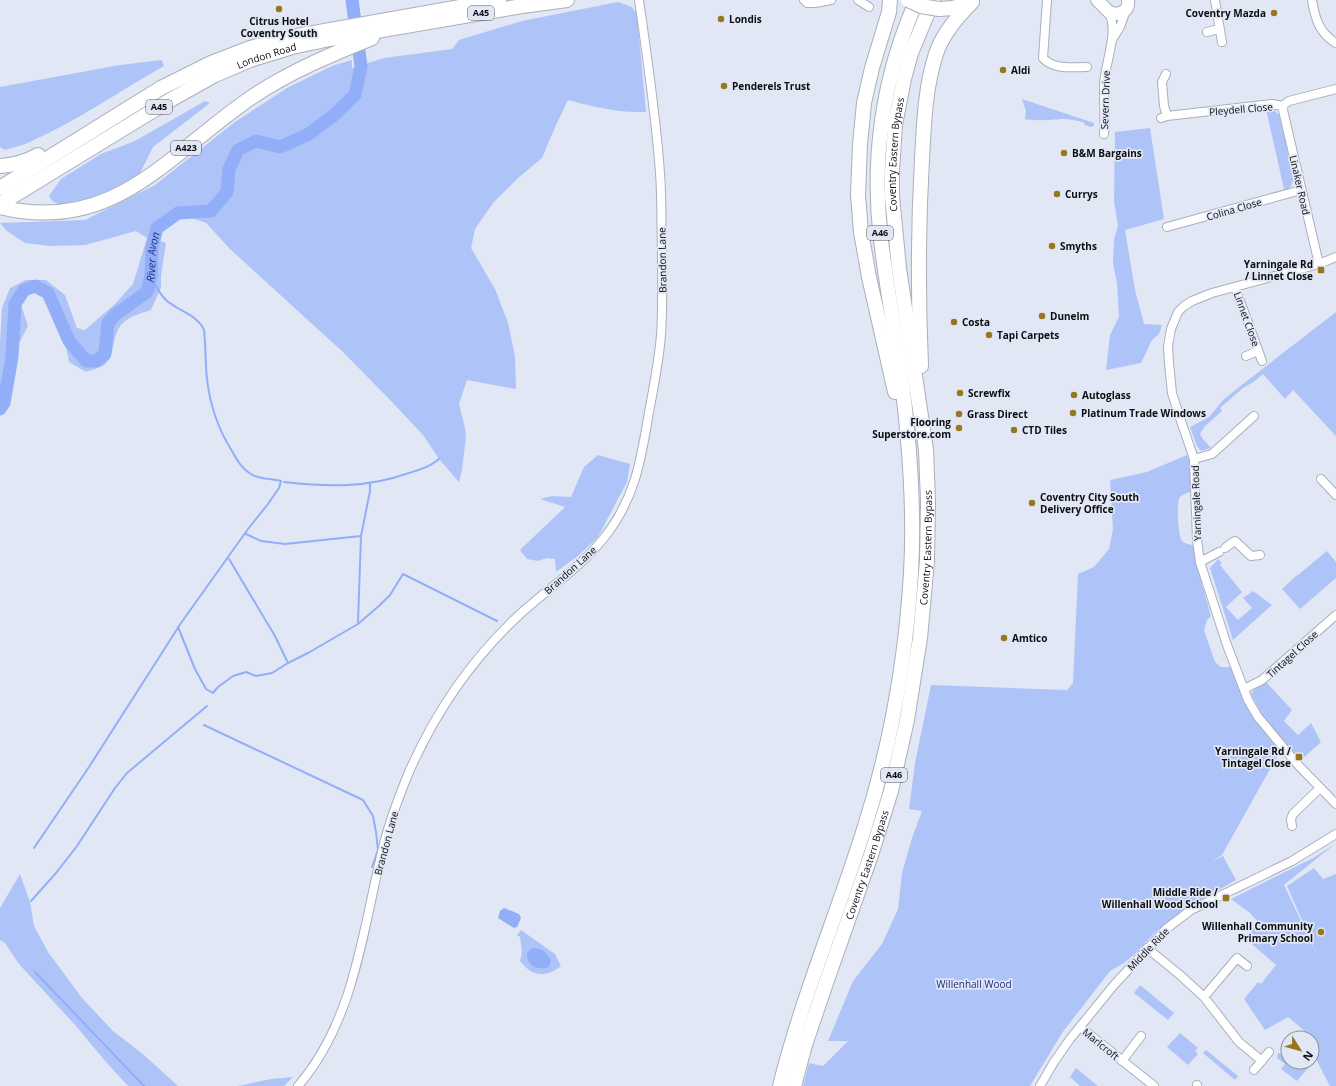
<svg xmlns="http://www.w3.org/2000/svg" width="1336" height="1086" font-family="'Open Sans',sans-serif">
	<rect width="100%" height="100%" fill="#e2e7f5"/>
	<path fill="#aec3f8" d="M618,2L632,7L637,14L646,112C619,113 595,107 568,100L556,125L542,158L518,178L493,203L475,229L471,248L495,289L508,323L515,356L516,389L467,380L459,404L465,428L466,437L462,470L459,482L439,459L423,435L392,402L344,353L230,249L206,223L178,213L157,228L154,239L166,243L161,276V287L151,310C142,313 130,316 123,323C111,334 116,356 104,365C100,368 91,370 86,372L69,362L65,342L53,318L52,303L48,293L35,286L24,290L19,299L28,326L12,357L4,403L0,409V343L2,308L10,288L26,280H46L65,295L77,328L85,330L115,304L133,284L147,238L136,231L85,245L51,246L25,243L7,231L0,223L85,220L155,185L235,122L287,88L332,66L352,60V68L384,58L452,49L459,40L522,21Z
		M162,60L164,66C120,91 78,120 32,141C24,145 14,147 5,150L0,147V87L120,65Z
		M1022,99L1094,123V126L1091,127L1085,125L1083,122C1076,121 1067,118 1061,119C1054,120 1031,121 1025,119L1026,111Z
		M205,101L210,103L153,147L139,175L94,198L60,205L52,201L49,196L61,179L101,154L135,141Z
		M1272,108L1279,115L1292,169L1294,178L1291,186L1288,189H1284L1266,109Z
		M1150,128L1164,219L1125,230L1135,290L1144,324L1162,325L1159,334L1152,340L1141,363L1106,370L1110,335L1119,317L1117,283L1113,263L1114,239L1118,226L1114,201L1115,132Z
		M1336,312V436L1293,390L1285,399L1263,374L1255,381L1243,388L1220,408L1222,411L1205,426L1200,434L1202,438L1211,448L1201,451L1197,446L1190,427L1209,417L1223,400L1234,391Z
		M598,455L630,464L627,482L598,537L579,555L556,572L555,559L547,558L538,561L527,559L520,550L565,507L540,499L552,496L571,497L584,467Z
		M1187,455L1191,465V492C1187,493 1183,494 1180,497C1176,503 1178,535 1182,541C1185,544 1190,544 1194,546L1196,564L1211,616L1207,620L1204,630L1215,662L1221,667H1232L1250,713L1281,752L1275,760L1222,855L1212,861L1223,856L1236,880L1192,905L1176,916L1154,933L1137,952L1124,963L1110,971L1062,1033L1030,1086H803L809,1063L823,1066L848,1041H828L853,981L882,944L898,909L902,873L912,838L922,811L909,809L915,763L931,685L1067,690L1073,683L1078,574L1094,567L1109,549L1113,529L1110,480L1147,472Z
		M1327,551L1336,562V578L1300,609L1282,589L1297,575H1298Z
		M1218,559L1222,563L1220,565L1242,592L1226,607L1238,620L1252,608L1243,598L1253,591L1272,605L1233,640L1210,568Z
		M1266,682L1292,710L1284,721L1298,735L1311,723L1321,742L1301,760L1267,723L1251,694L1255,689Z
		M1336,843L1284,885L1320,961L1287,886L1314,868L1323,879L1336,874V1086H1330L1316,1059L1297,1081L1281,1069L1285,1064L1277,1058L1278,1053L1288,1055V1062H1312V1038H1302L1306,1032L1288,1017L1265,1030L1244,999L1258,982L1261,984L1276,965L1246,939L1258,922L1250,913L1231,899L1315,857Z
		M20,874L30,902L34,926L48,952L82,998L113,1031L144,1055L178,1086H128L106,1062L76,1026L19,964L5,943L0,940V908Z
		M521,930L555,954L561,966C546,978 532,977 520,961L522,952L520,937L517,935Z
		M1140,985L1174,1013L1168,1020L1134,993Z
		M1180,1033L1198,1048L1195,1051L1198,1054L1188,1065L1167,1047Z
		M1206,1050L1238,1076L1235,1080L1203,1053Z
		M1076,1068L1098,1086H1080L1070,1077Z
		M293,1077L284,1086H238L271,1079Z"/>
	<path fill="#92aef9" d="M504,908L519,914L521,918L517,927L514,928L498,918L500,911Z
		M532,948C543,948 546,952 551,961L549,967C538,971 526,965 527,953Z"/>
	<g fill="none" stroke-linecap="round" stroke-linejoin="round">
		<path stroke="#92aef9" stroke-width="2" d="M284,482C329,487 367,488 409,473C421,469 430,467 439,459
			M246,534L261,541L285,544L361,536
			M229,559L275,636L288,663
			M358,622L361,536L370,491V483
			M178,627L195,669L206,689L213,693L218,687L233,676L246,672L256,676L272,673L288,663L308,653L358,624L380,605L390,595L403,574L497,621
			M204,725L363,800L373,816L376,832L378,850L372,867
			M34,848L89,767L181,623L248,529L268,504L279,488L281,481C271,478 260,480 251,474C242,469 237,460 232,451C218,429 210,405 207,379C205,363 206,347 204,330C198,315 178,311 166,300C159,294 155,284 151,276
			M31,901L56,873L77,846L115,788L127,773L207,706
			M35,972L144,1086"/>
		<path stroke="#92aef9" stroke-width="13" id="s1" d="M0,409L4,403L12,357L15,304L24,290L35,286L48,293L69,341L86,361H96L105,354L108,323L115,315L147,292L151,276L152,248L157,228L178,213L211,211L227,192L229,169L238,150L256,141L280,147L309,134L334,115L355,95L361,66L352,0"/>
		<defs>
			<path id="minor" d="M804,0L807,3H815L831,0
				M858,0L869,7
				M1047,0L1043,58C1054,70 1072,67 1087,67
				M1215,0L1222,42
				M1312,0C1315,18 1319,33 1336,43
				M1207,32L1219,29
				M1112,40L1120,27L1126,10
				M1166,74L1162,82L1164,106L1167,116
				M1282,106L1319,264
				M1161,118L1167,116L1272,104L1282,106L1289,101L1336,89
				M1104,134C1105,118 1104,101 1104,85C1105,61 1119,34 1109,12
				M1167,227L1301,190
				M1336,257L1319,264L1212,293L1192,301L1184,306L1178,312L1171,329L1168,346L1169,363L1172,393L1179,415L1194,459L1197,540L1200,562L1227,645L1248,700L1258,717L1298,765L1336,804
				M1235,287L1262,361
				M1246,356L1258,351
				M1194,459L1212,454L1254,416
				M1321,479L1336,495
				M1225,548L1233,542L1235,541L1251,556L1260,555
				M1200,562L1219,552
				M1244,689L1262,680L1336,615
				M1292,826L1291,819L1293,814L1320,788
				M1147,948L1180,975L1204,997L1239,1042L1262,1061
				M1204,997L1237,958L1247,966
				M1080,1027L1154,1086
				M1122,1061L1141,1036
				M1254,1070L1269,1052
				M298,1086C357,1018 363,923 385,840C391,817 400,794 409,772C435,713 471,660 518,616C546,590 579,569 603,539C635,500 641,460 649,412C654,386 659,360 661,335C663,307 662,279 662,251C661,225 662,199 660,173C656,115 647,57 639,0
				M1040,1086L1054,1062L1070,1039L1114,985L1166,929L1191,910L1292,861L1336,834
				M1197,1086V1085"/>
			<path id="secondary" d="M1097,0L1109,12L1117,14C1125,12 1129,8 1128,0"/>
			<g id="trunk">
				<path d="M890,0L889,12L872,68L864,103L860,145L858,195L861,232L869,277L895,392"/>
				<path d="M939,9L953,8L969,3"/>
				<path d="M0,166C14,165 26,162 38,155"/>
				<path d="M0,188L161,88L211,63L250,48L291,37L499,0"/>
				<path id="s2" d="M0,204L172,99L215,75L250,60L292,47L330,39L522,6L567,0"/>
				<path d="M0,207C114,235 168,154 252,97C289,72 330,55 372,38"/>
				<path d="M921,366C918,297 918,228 922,159C924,124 925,87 936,54C942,34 958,16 972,2"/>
				<path d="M780,1086C802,997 838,913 865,826C891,744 906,658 911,573C915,504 909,435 900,367C894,325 886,283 881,240C871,158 883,75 917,0"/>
				<path id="s3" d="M794,1086L805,1045L826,983L871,855L891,791L907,720L920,638L927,561L928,501L926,450L899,268L892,196V171L895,125L904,79L911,53L933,0"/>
			</g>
		</defs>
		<use href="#minor" stroke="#a9afbb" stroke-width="10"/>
		<use href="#secondary" stroke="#a9afbb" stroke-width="14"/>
		<use href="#trunk" stroke="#a9afbb" stroke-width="16"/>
		<use href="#minor" stroke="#fff" stroke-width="8"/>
		<use href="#secondary" stroke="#fff" stroke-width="12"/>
		<use href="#trunk" stroke="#fff" stroke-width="14"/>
		<defs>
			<path id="trunk-bridge" d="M908,0L921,6L939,9"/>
		</defs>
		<use href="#trunk-bridge" stroke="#a9afbb" stroke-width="16" stroke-linecap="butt"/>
		<use href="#trunk-bridge" stroke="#fff" stroke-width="14"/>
	</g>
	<g fill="#967720" stroke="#e2e7f5" stroke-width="1.5">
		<circle cx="279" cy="9" r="4"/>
		<circle cx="1274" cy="13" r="4"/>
		<circle cx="721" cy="19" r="4"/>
		<circle cx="1003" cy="70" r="4"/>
		<circle cx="724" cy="86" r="4"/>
		<circle cx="1064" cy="153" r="4"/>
		<circle cx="1057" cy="194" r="4"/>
		<circle cx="1052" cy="246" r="4"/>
		<rect x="1317" y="266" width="8" height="8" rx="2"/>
		<circle cx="1042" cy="316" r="4"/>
		<circle cx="954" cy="322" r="4"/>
		<circle cx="989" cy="335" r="4"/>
		<circle cx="960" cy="393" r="4"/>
		<circle cx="1074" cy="395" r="4"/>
		<circle cx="1073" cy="413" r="4"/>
		<circle cx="959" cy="414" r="4"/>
		<circle cx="959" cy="428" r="4"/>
		<circle cx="1014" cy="430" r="4"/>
		<circle cx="1032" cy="503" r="4"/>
		<circle cx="1004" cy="638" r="4"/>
		<rect x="1295" y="753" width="8" height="8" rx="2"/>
		<rect x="1222" y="894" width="8" height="8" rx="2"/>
		<circle cx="1321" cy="932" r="4"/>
	</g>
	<g text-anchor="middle" stroke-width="3.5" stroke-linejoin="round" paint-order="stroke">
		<g fill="#e2e7f5" stroke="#4c4e55" stroke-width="1">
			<rect x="468" y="6" width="26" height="14" rx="3"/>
			<rect x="146" y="100" width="26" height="14" rx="3"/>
			<rect x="171" y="141" width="30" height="14" rx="3"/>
			<rect x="867" y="226" width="26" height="14" rx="3"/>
			<rect x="881" y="768" width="26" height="14" rx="3"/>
		</g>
		<g font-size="9" font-weight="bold" fill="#0b0d11">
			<text x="481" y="16">A45</text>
			<text x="159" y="110">A45</text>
			<text x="186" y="151">A423</text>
			<text x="880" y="236">A46</text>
			<text x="894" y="778">A46</text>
		</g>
		<g font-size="10" font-weight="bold" fill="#0b0d11" stroke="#e2e7f5" text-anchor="start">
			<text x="1266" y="17" text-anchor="end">Coventry Mazda</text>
			<text x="729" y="23">Londis</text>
			<text x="279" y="25" text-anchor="middle">Citrus Hotel<tspan x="279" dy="12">Coventry South</tspan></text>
			<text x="1011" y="74">Aldi</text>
			<text x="732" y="90">Penderels Trust</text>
			<text x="1072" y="157">B&amp;M Bargains</text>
			<text x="1065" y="198">Currys</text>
			<text x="1060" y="250">Smyths</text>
			<text x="1313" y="268" text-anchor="end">Yarningale Rd<tspan x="1313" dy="12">/ Linnet Close</tspan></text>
			<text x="1050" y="320">Dunelm</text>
			<text x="962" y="326">Costa</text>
			<text x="997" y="339">Tapi Carpets</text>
			<text x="968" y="397">Screwfix</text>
			<text x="1082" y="399">Autoglass</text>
			<text x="1081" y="417">Platinum Trade Windows</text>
			<text x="967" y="418">Grass Direct</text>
			<text x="951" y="426" text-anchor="end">Flooring<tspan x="951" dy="12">Superstore.com</tspan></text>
			<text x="1022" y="434">CTD Tiles</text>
			<text x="1040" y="501">Coventry City South<tspan x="1040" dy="12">Delivery Office</tspan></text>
			<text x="1012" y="642">Amtico</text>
			<text x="1291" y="755" text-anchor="end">Yarningale Rd /<tspan x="1291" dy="12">Tintagel Close</tspan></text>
			<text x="1218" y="896" text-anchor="end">Middle Ride /<tspan x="1218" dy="12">Willenhall Wood School</tspan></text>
			<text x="1313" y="930" text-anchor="end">Willenhall Community<tspan x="1313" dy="12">Primary School</tspan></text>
		</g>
		<g font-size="10" fill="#0b0d11" stroke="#e2e7f5">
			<text dy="4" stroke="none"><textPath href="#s2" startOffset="306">London Road</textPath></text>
			<text transform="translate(1105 100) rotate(-88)" y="4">Severn Drive</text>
			<text transform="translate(1241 109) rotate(-5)" y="4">Pleydell Close</text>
			<text dy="4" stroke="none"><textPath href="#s3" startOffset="953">Coventry Eastern Bypass</textPath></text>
			<text transform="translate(1300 185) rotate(77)" y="4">Linaker Road</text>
			<text transform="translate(1234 209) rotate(-16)" y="4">Colina Close</text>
			<text transform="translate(662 260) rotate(-91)" y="4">Brandon Lane</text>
			<text transform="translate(1247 319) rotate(70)" y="4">Linnet Close</text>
			<text transform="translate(1196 503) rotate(-92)" y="4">Yarningale Road</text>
			<text dy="4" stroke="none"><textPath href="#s3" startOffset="557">Coventry Eastern Bypass</textPath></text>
			<text transform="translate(570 570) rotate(-42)" y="4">Brandon Lane</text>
			<text transform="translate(1292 654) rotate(-42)" y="4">Tintagel Close</text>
			<text transform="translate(386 843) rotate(-75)" y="4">Brandon Lane</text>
			<text dy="4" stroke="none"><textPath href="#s3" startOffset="233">Coventry Eastern Bypass</textPath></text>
			<text transform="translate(1148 949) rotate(-46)" y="4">Middle Ride</text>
			<text transform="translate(1101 1044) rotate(39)" y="4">Marlcroft</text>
		</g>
		<g font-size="10" fill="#182a7e" stroke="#e2e7f5">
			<text x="974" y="988">Willenhall Wood</text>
		</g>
		<g font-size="11" font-style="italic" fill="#1e3287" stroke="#e2e7f5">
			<text dy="4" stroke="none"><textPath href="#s1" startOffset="367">River Avon</textPath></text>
		</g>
	</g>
	<g transform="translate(1300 1050) rotate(127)"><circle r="19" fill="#e2e7f5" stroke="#8c909a"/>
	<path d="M0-3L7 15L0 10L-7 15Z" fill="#967720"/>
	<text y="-6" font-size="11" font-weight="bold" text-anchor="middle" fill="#0b0d11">N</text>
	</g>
</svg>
